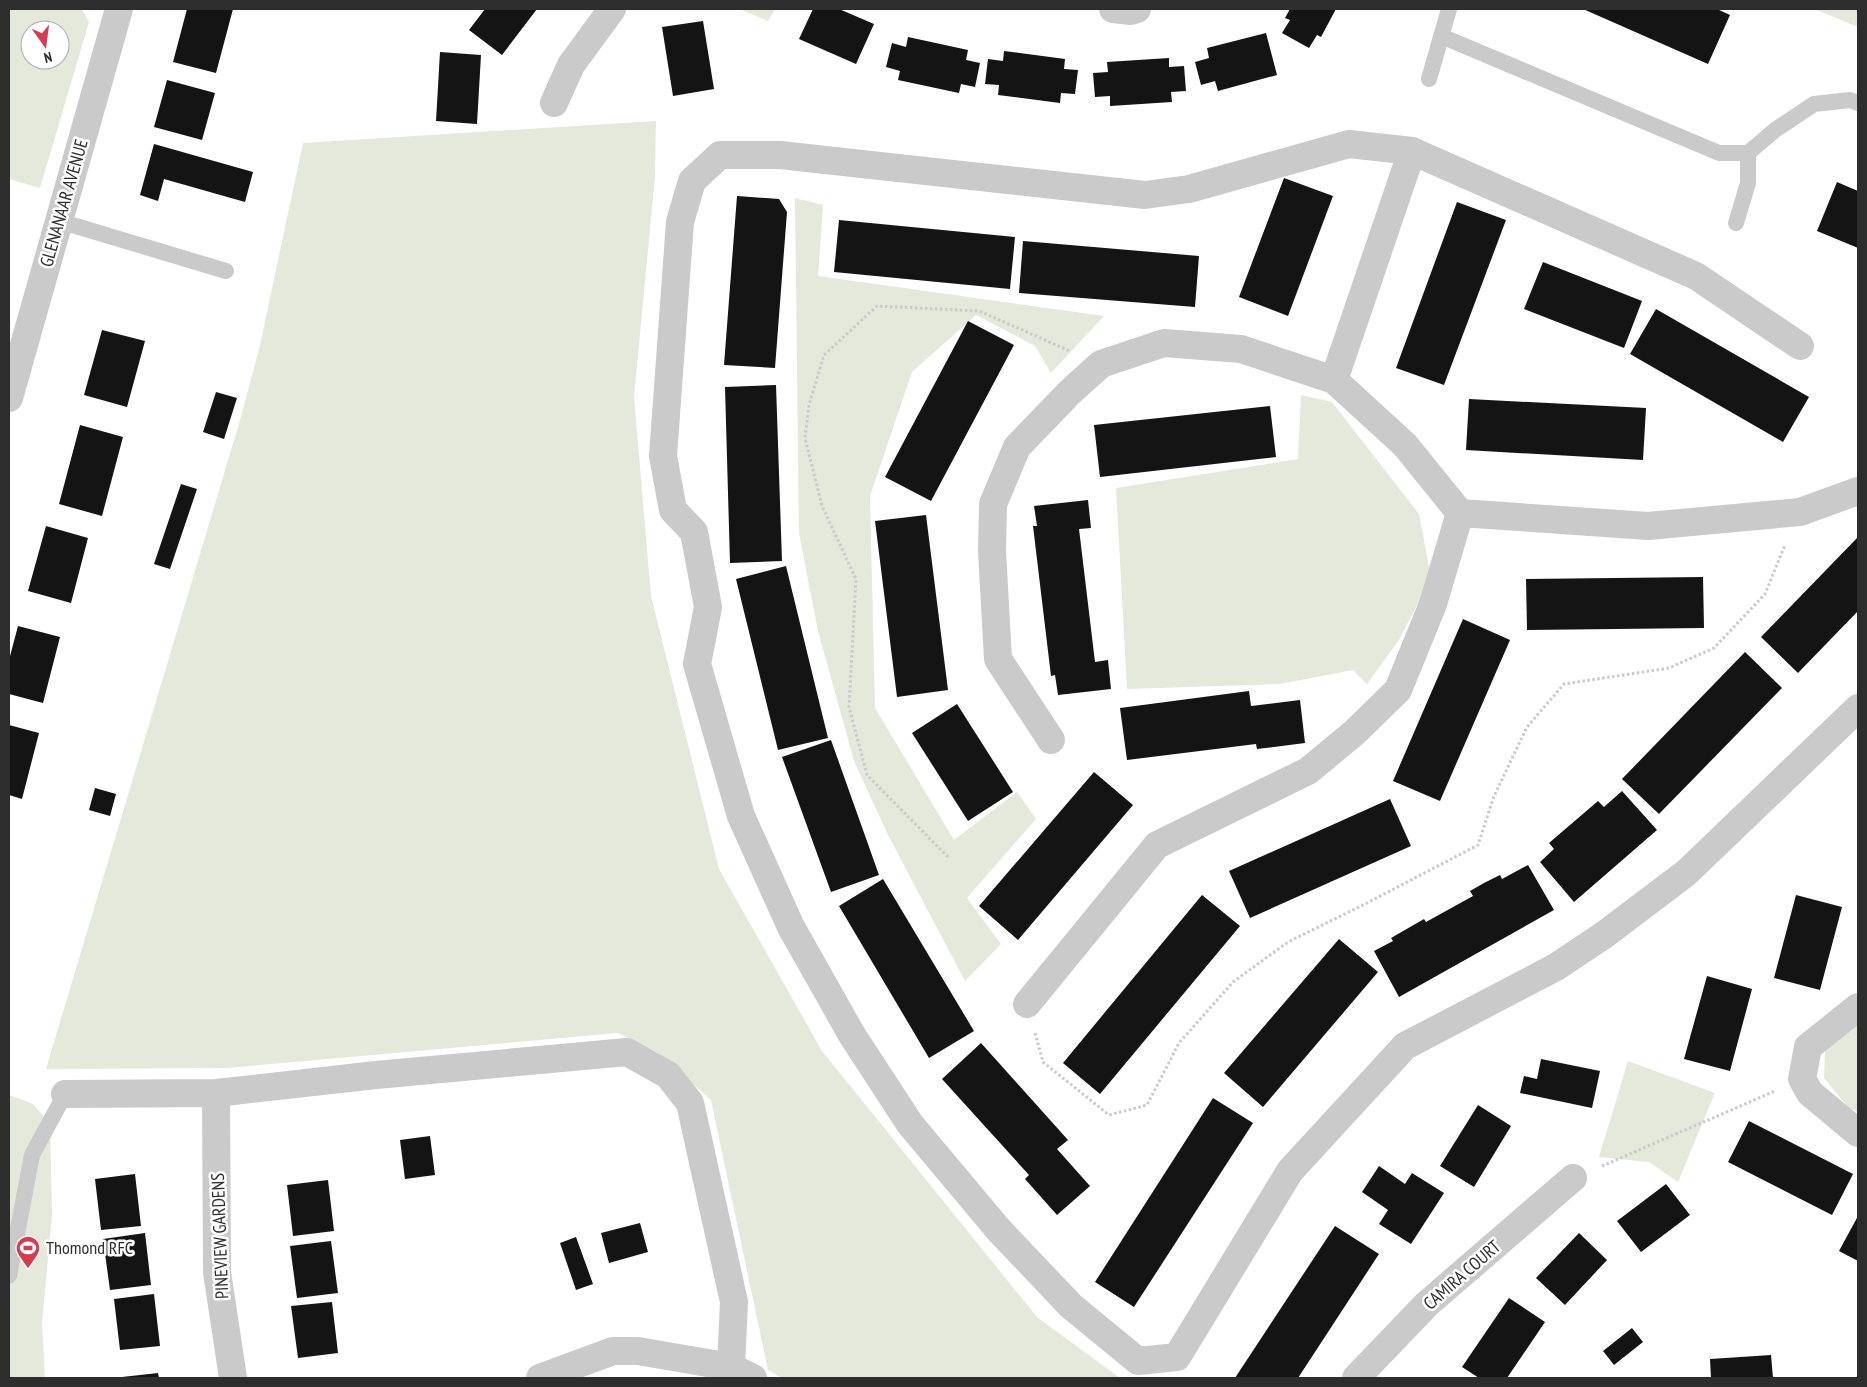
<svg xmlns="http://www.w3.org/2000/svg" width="1867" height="1387" font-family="'PT Sans Narrow',sans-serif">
	<rect width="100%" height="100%" fill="#fff"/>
	<path fill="#e4e9db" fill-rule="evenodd" d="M9,9H82L89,22L40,188L9,179ZM30,30H60V60H30Z
		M739,9H775L768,21Z
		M1814,9H1858V27Z
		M656,121L655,176L634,397L651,596L719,869L822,1051L1037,1317L1120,1378H782L768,1370L711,1100L658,1053L618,1033L227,1068L46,1069L241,417L260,345L303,143Z
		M795,198L823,205L818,276L1104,316L1051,373L1035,346L976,315L912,372L870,496L875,708L954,840L1017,792L1036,819L967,898L1001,944L965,981L888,835L854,761L818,631L799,533Z
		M1301,395L1332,402L1419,514L1431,578L1399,640L1367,684L1353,670L1280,684L1127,689L1116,488L1298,459Z
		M1858,1020V1112L1848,1107L1824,1078L1825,1050Z
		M1628,1061L1715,1093L1678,1182L1649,1162L1599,1157Z
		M9,1095L33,1104L50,1123L52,1215L42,1323L45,1378H9Z"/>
	<path fill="#141414" d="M187,9H233L216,73L173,62Z
		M485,9H537L502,55L469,30Z
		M813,9H839L874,24L856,64L799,39Z
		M1290,9H1336L1321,37L1317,35L1309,48L1282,33L1290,20L1285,18Z
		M1583,9H1717L1730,15L1708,64Z
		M703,21L714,89L673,96L662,27Z
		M1266,33L1277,75L1218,91L1215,81L1201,85L1195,62L1209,58L1207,48Z
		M908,37L968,50L966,60L980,63L975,87L961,84L959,93L898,80L900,71L886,67L892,43L906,47Z
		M1004,51L1065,59L1064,69L1078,70L1075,94L1061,93L1060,103L998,95L999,85L985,84L988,59L1003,61Z
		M440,52L481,55L477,124L436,121Z
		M1169,58V67L1184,66L1186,91L1171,92L1172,102L1110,106V96L1095,97L1093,73L1108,72L1107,62Z
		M167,80L215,93L202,140L154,127Z
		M154,144L253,172L245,202L164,179L158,201L140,195Z
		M1284,178L1333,196L1288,316L1239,297Z
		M1837,182L1858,191V248L1817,231Z
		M737,196L779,199L787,212L775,368L724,365Z
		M1457,202L1506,220L1444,385L1396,368Z
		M839,220L1015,237L1010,289L834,272Z
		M1023,241L1199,256L1195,307L1019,293Z
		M1543,262L1642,301L1624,348L1524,309Z
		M1656,309L1809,397L1783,442L1630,354Z
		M968,321L1014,345L931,501L885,477Z
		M102,330L145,341L127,407L84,395Z
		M776,385L782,561L730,563L725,387Z
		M216,392L237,398L224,439L203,432Z
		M1469,399L1646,408L1643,460L1466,450Z
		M1270,406L1276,457L1100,477L1094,425Z
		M80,425L123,437L102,516L59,504Z
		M181,484L197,489L170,569L154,564Z
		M1088,500L1091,528L1079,529L1095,662L1108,660L1111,689L1058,695L1055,675L1051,676L1033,526H1037L1034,506Z
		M926,515L948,690L897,697L875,521Z
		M46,526L88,538L71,603L28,591Z
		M1858,537V611L1798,673L1761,637Z
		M786,566L828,738L778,750L736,579Z
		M1703,577L1704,628L1527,630L1526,579Z
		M1463,619L1510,640L1440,801L1393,781Z
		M18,626L60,637L43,703L9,694V660Z
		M1745,652L1782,688L1659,814L1622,779Z
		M1249,691L1251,706L1300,700L1305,743L1257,749L1256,744L1127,760L1120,708Z
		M957,704L1013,792L968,821L912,733Z
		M9,725L39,733L22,799L9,795Z
		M831,740L879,875L831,892L782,757Z
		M1094,772L1133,805L1018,940L979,906Z
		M95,788L116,794L110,816L89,810Z
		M1622,791L1657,830L1574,902L1540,862L1554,849L1549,843L1598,801L1604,807Z
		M1390,799L1411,846L1250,918L1229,871Z
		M1528,865L1554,910L1399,997L1374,951L1393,941L1391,938L1424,919L1426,922L1473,896L1470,891L1484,883L1500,875L1502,879Z
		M883,879L974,1031L929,1058L839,906Z
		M1202,895L1240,926L1100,1094L1063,1063Z
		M1796,895L1842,907L1820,990L1774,978Z
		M1339,939L1378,972L1263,1107L1224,1073Z
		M1707,976L1752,989L1730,1071L1684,1059Z
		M981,1043L1068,1140L1057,1149L1090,1186L1057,1215L1025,1179L1029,1175L942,1079Z
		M1541,1059L1600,1071L1592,1108L1520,1093L1524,1076L1537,1079Z
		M1213,1098L1253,1123L1134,1307L1095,1282Z
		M1478,1105L1511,1126L1474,1187L1440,1166Z
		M1749,1121L1853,1174L1832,1215L1728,1162Z
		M430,1136L435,1175L405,1179L400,1140Z
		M1379,1166L1405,1184L1412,1173L1444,1193L1411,1244L1379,1224L1388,1210L1362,1192Z
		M135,1174L141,1226L101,1230L95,1179Z
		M328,1180L334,1231L293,1236L287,1185Z
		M1666,1184L1690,1215L1641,1252L1617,1221Z
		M1858,1216V1261L1839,1251Z
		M640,1223L648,1252L609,1263L601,1233Z
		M1335,1226L1379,1254L1298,1378H1235Z
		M145,1233L151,1285L110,1290L103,1239Z
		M1579,1233L1607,1260L1565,1305L1536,1278Z
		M576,1237L593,1284L576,1290L560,1243Z
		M331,1241L338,1293L297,1298L290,1246Z
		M154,1294L160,1346L120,1350L114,1299Z
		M1509,1298L1545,1322L1507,1378H1479L1462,1367Z
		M332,1302L338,1353L298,1358L291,1306Z
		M1632,1328L1643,1342L1614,1365L1603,1351Z
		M1771,1355L1773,1378H1711L1710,1359Z
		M158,1373L159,1378H122V1377Z"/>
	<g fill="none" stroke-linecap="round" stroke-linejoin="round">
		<path stroke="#cacaca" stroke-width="3" stroke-dasharray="2.5 2.5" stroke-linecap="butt" d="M948,857L867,775L849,707L856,579L822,506L805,438L809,405L824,355L877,306L979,311L1070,351
			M1035,1033L1043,1062L1109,1115L1147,1105L1179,1043L1233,982L1288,942L1367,903L1478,845L1494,796L1527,727L1564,684L1669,668L1714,648L1765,594L1785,545
			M1602,1166L1775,1091"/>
		<path stroke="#cacaca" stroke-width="16" d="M1441,36L1719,153H1748L1775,130L1814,104L1850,100L1858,103
			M1429,79L1449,9
			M59,221L226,271
			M1736,223L1748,183V153
			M9,1276L32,1155L65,1094"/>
		<path stroke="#cacaca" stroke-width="28" d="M1113,9L1131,11L1137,9
			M554,103L571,65L612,9
			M1412,151L1349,144L1189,189L1145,195L780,155H720L692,181L680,222L663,456L673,510L694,532L708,607L697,664L741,816L791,927L852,1035L910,1124L998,1229L1071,1306L1138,1361L1177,1357L1290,1171L1405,1046L1556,967L1604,935L1686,873L1858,708
			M1334,380L1412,151L1696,276L1800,346
			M9,398L119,9
			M1051,740L998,659L992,551L993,504L1017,447L1070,392L1101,364L1164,343L1241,349L1334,380L1405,445L1460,513L1648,526L1800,512L1858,491
			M1027,1004L1157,845L1308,771L1355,732L1398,690L1433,604L1460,513
			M1858,1007L1808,1047L1802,1079L1810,1093L1858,1133
			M216,1093L217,1272L233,1378
			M65,1094L216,1093L376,1075L627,1052L668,1075L690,1103L734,1302L731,1367
			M540,1378L613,1351H638L731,1367L753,1378
			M1356,1378L1427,1304L1573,1178"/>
	</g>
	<defs>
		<symbol id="stadium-pin" viewBox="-11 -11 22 30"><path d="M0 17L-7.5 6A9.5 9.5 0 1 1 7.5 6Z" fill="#d83b50" stroke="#fff"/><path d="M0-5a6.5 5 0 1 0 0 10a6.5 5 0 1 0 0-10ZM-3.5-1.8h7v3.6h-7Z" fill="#fff"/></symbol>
	</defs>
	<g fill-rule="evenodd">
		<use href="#stadium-pin" x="14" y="1234" width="28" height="38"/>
	</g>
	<g text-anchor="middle" stroke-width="5" stroke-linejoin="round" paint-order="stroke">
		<g font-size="18" fill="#2d2d2d" stroke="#fff">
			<text transform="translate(64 203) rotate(-74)" y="6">GLENANAAR AVENUE</text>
			<text transform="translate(220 1236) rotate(-92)" y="6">PINEVIEW GARDENS</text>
			<text transform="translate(1462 1275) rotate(-41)" y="6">CAMIRA COURT</text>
		</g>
		<g font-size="18" fill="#2d2d2d" stroke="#fff" text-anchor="start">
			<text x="46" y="1254">Thomond RFC</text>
		</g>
	</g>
	<rect width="1867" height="1387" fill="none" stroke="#2d2d2d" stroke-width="20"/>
	<g transform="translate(45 45) rotate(166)"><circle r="24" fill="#ffffff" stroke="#ababab"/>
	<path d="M0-4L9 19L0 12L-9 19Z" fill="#d83b50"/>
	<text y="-8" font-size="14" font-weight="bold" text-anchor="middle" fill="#2d2d2d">N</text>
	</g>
</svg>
